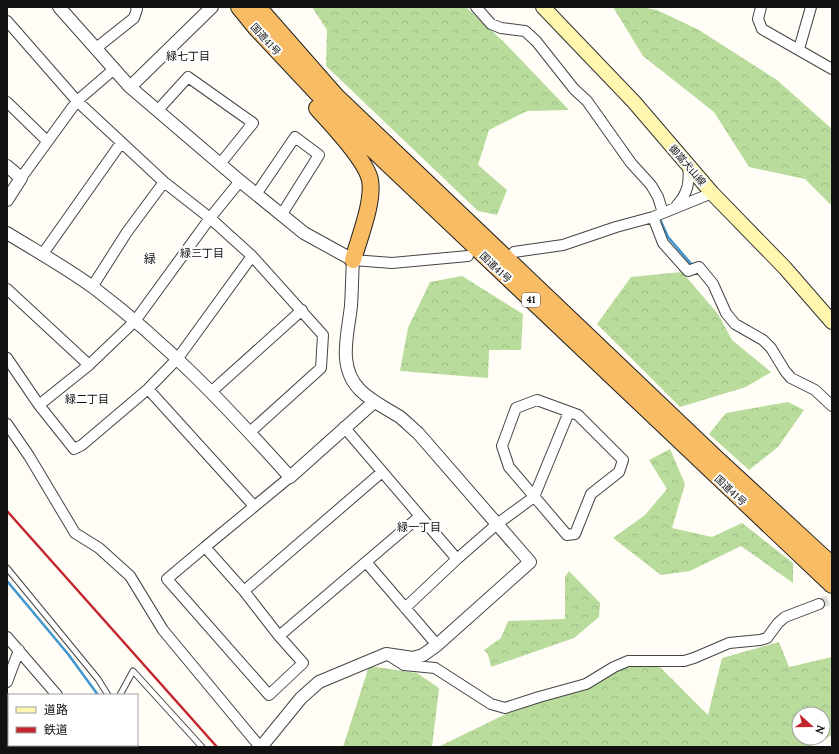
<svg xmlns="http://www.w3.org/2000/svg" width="839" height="754" font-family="Lora,'Noto Sans JP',serif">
	<defs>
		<pattern id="forest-crowns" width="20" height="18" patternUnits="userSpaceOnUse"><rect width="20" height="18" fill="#b9dc9c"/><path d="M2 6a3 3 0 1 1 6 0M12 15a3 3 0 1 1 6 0" fill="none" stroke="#9ebc85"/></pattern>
	</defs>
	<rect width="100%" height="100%" fill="#fffdf5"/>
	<path fill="url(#forest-crowns)" fill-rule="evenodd" d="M312,7H466L505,43L569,110L527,111L489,130L478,165L507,190L497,215L478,211L326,66L327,30Z
		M613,7H640L657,10L699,30L777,80L832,129V206L805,179L749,167L714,112L643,56Z
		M682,272L718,314L732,340L771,372L746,387L680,407L597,324L631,277Z
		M462,276L523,314L521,350H489L488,378L400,371L408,328L430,282Z
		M788,402L804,410L778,447L749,470L709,434L726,413Z
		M670,449L685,484L672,528L712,537L742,523L793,563V583L741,546L690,571L661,575L613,538L645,515L667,489L649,460Z
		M569,571L600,603L599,617L574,638L491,667L488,654L484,650L501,638L508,621L565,619V577Z
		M779,642L789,667L832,657V735L810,747H438L508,713L536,702L581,691L627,667L658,665L708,715L722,658ZM799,714H823V738H799Z
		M369,666L417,673L439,688L432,747H343Z"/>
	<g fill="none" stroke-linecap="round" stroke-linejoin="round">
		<path stroke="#3f96cf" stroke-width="2.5" d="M659,217L668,237L693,266
			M7,581L68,654L98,695
			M125,745L126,747"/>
		<path stroke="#dbdad3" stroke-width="10" stroke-dasharray="10 5" stroke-linecap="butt" d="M819,604L832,599"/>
		<defs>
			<path id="service" d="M7,568L98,679L108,695
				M120,695L133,671L202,747"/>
			<path id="minor" d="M476,7L491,24L501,28L525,31L536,41L574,89L587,101L631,163L651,185L658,197L663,213
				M761,7L758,19L762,29L832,69
				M7,21L77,101L164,182L210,218L252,256L323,335L321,368L250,432
				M95,49L134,18L137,9L136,7
				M799,49L811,7
				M7,102L47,141
				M158,110L188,77L253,123L220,164
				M21,178L77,101L113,70
				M257,193L295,137L319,155L282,214
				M677,205C688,193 690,182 688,165
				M653,217L663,243L688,271L699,267L713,284L726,313L735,324L763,340L771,348L785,371L791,378L815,390L832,406
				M514,252L563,245L616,227L653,217L712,193
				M42,255L121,143
				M353,260L392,263L468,256
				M92,287L127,232L164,182
				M7,289L89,365L39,405L74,449L82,445L148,389L178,358L252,256
				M7,358L39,405
				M89,365L135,321L210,218L240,181
				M148,389L254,506
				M212,391L302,310
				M537,400L578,415L623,460L619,472L591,494L575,534L567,535L509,467L502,446L516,408Z
				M7,424L29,456L75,533L99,548L130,576L163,630L260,747
				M290,477L205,547L244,591L279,636L420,516L344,427
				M420,516L457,559
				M205,547L167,579L269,695L303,663L279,636
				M366,562L437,645
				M244,591L382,472
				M405,608L457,559L497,524L534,497L569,412
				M7,637L57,695
				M387,654L404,665L435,668L491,704L505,708L539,697L586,684L614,667L628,661H684L694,658L729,643L760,640L767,638L778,623L785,617L819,604
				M7,682L19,650
				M84,745L85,747
				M44,747V745"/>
			<path id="tertiary" d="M59,7L130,87L240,181L304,233L353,260C352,276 352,291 351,306C348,334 337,367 360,390C372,402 386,408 400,417C406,422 412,428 418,433L530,562L437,645L423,655L413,658L386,654L319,682L301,698L261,747
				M130,87L212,7
				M7,166L21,178L7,200
				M7,233C36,251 67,268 94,288C168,344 228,408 290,477L374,402"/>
			<path id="secondary" d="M543,7L634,102L712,193L785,268L832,322"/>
			<path id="trunk" d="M239,7L256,28L351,129L832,585
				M258,7L336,96L717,459L832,565
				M317,108C331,124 366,160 370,180C374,202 359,238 353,260"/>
		</defs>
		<use href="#service" stroke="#444" stroke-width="7"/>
		<use href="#minor" stroke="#444" stroke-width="12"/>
		<use href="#tertiary" stroke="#444" stroke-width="14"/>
		<use href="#secondary" stroke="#333" stroke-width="16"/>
		<use href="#trunk" stroke="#222" stroke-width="18"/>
		<use href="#service" stroke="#fff" stroke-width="5"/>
		<use href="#minor" stroke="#fff" stroke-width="10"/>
		<use href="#tertiary" stroke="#fff" stroke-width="12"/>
		<use href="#secondary" stroke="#fff6b0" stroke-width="14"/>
		<use href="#trunk" stroke="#f7bc64" stroke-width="16"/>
		<path stroke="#c4262e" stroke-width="2.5" d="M7,511L217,747"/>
	</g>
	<g text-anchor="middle" stroke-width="4" stroke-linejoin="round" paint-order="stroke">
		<rect fill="#fff" stroke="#585858" stroke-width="1" x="522" y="293" width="18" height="14" rx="3"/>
		<g font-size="9" font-weight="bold" fill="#111">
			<text x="531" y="303">41</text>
		</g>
		<g font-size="10" fill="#111" stroke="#fff">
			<text transform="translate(266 39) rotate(48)" y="4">国道41号</text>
			<text transform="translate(688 165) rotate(49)" y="4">御嵩犬山線</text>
			<text transform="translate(496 267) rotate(43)" y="4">国道41号</text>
			<text transform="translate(731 490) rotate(43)" y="4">国道41号</text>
		</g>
		<g font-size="11" fill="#111" stroke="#fff">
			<text x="188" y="60">緑七丁目</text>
			<text x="202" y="257">緑三丁目</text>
			<text x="87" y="403">緑二丁目</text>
			<text x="419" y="531">緑一丁目</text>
		</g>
		<g font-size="12" fill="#111" stroke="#fff">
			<text x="150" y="263">緑</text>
		</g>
	</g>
	<rect width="839" height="754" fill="none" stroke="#111111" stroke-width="16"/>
	<rect x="8" y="694" width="130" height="52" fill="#ffffff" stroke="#a0a0a0"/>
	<rect x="16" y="707" width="20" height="6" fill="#fff6b0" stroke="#a0a0a0"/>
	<text x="44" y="714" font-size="12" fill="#111111">道路</text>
	<rect x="16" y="727" width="20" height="6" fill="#c4262e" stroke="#a0a0a0"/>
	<text x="44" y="734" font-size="12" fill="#111111">鉄道</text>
	<g transform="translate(811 726) rotate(111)"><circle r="19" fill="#ffffff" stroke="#a0a0a0"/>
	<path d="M0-3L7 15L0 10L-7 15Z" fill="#c4262e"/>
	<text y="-6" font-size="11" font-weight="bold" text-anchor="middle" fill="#111111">N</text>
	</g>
</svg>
